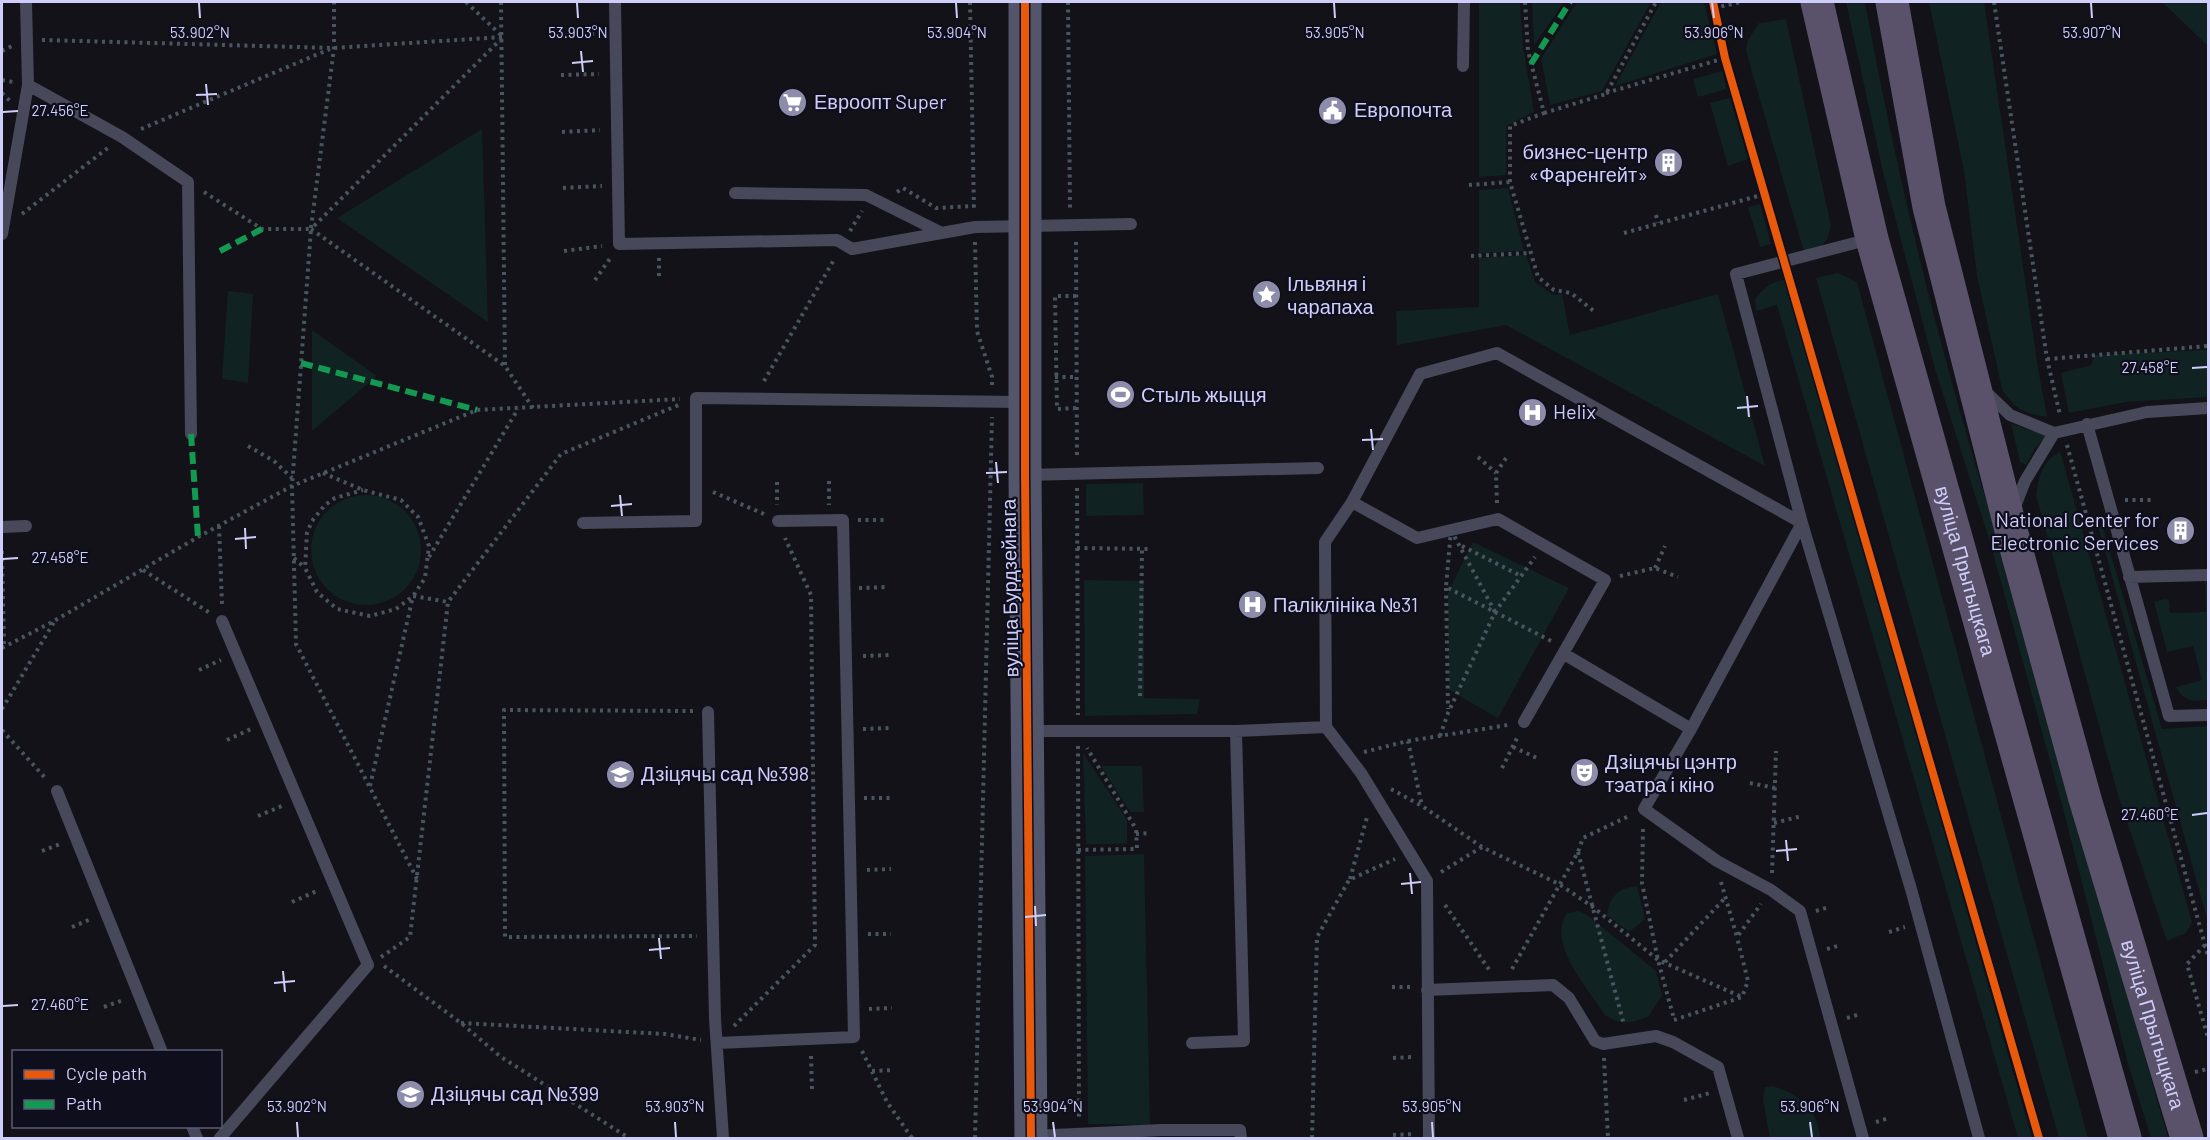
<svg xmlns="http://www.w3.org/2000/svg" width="2210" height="1140" font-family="Barlow,sans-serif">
	<rect width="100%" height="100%" fill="#121218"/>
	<path fill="#122" d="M1479,2H1520L1523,47L1534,112L1506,126V175L1479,177Z
		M1532,2H1564L1534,46Z
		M1577,2H1651L1602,91L1550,105L1541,59Z
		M1661,2H1704L1717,54L1615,86Z
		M1846,2H1865C1896,172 1937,341 1988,506L2168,1138H2151L2128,1064L2064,812L1990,542L1935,369L1883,172Z
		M1929,2H1984L2038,368L2047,417C2024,413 2015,410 2002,389L1977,276L1964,171Z
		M2162,2H2208V46Z
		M1786,19L1831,226C1826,246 1823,248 1804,252L1746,51L1748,40L1759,23Z
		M1722,71L1727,89L1698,97L1693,79Z
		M1730,98L1748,159L1728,166L1710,103Z
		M482,129L488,322L337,218Z
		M1508,188L1524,251L1479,253V190Z
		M1760,204L1771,244L1760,247L1748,207Z
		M1526,255L1535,282L1553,295L1562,294L1570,335L1718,294L1765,466L1506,325L1397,345L1396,311L1479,307V258Z
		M1838,273L1857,282L2088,1138H2059L1816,278Z
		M1786,280L2032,1138H2018L1777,305L1756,311L1755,299C1764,288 1771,281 1786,280Z
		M228,291L253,294L248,383L222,379Z
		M312,330L377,376L312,431Z
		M2208,350V397L2126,402L2069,413L2061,373L2091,365L2095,355Z
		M2011,423L2029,430L2043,432L2046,437L2035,448L2026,465L2020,462Z
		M2060,451L2192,922L2186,933L2167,941L2118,795L2036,495C2040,473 2041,464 2060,451Z
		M1143,483L1144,515L1086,516V484Z
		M311 550a55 55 0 1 1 110 0a55 55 0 1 1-110 0Z
		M2102,524L2162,729L2208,726V922L2098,526Z
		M1473,542L1569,588L1498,718L1449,690L1448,592Z
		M1084,580L1144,581V698L1200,699L1197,714L1085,716Z
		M2208,580V700C2193,701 2184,702 2176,687L2202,680L2193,646L2167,652L2154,602L2165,599L2169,600L2170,613L2206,612L2205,581Z
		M1083,753L1127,820V844H1086Z
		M1101,766H1142L1144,812H1130Z
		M1144,854L1150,1125L1088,1124L1085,856Z
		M1637,886L1645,919L1629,932L1607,915C1609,897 1618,888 1637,886Z
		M1579,911L1586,914L1656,971L1662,995L1649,1016C1633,1023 1621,1026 1605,1015C1589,990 1546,943 1567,913Z
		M1773,1086C1799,1094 1818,1109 1820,1138H1770L1763,1100L1765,1087Z"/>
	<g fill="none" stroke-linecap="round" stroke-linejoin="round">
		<path stroke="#49565f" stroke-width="4" stroke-dasharray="3 4.5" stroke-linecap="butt" d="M466,2L503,37L311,229L505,366L533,408
			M501,2L505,366
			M970,2L974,211
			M1068,2L1070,209
			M1525,2L1528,51L1544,113L1510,126V182L1538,277L1554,290L1571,293L1595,312
			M1713,2L1725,58L1780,247
			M1994,2L2047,359L2060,415
			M1714,8L1741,2
			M576,35L599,33
			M42,40L334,48L502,37
			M2,51L12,46
			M561,75L599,74
			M2,80L13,82
			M2,93L10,101
			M1606,93L1725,58
			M1544,113L1606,94L1656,2
			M141,129L330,49
			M562,132L600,130
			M1469,185L1510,182
			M563,188L602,186
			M204,192L262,229H311L292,486L296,644L417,879
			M897,192L903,188L936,208L974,206
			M22,214L109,147
			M1656,215L1658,223
			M311,228L334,48V2
			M850,231L862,211
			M1624,233L1765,194
			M975,242L977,331L992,377V385
			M1076,242L1077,457
			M564,251L602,246
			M1471,256L1530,253
			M659,258V279
			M1789,277L2039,1138
			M595,280L611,257
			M1076,296H1055L1057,409L1077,408
			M2047,359L2208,346
			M1055,377H1077
			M764,381L835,258
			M2067,445L2208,956
			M248,446L274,461L292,478
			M1478,457L1496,473
			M323,473L363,490L401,500L418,517L429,546L425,578L413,596L396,609L370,616L337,609L317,592L305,568L307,533L312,521L325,505L335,498L363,490
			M829,481V505
			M777,482V505
			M1077,488L1078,715
			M713,492L764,514
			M2125,500H2151
			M1497,503L1496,473L1508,455
			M858,520H888
			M219,526L222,604
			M1451,530L1495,612L1446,587Z
			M1462,546L1521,576
			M1077,548L1151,549
			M2,551L4,646
			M429,557L518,409
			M294,558L305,568
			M1655,568L1665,546
			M143,570L210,613
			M1620,576L1655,568L1678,577
			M859,588L888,587
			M1446,588L1448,709
			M1495,612L1553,642
			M2,648L54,621L198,537L292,486L477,410L680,399
			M863,656L889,655
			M199,670L221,660
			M1140,696L1142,550
			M2,709L54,622
			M693,711L504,710L505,937L697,936
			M863,729L890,728
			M2,730L47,780
			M1440,736L1448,713L1495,612L1535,557
			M227,740L251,729
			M1408,741L1508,725
			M1078,746L1079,1117
			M1513,747L1539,759
			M1364,752L1408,741L1422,806
			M1502,768L1518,736
			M1750,783L1775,788
			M370,786L413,596L448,602
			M1391,789L1422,806L1482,847L1559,884L1593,907L1658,960L1742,997
			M864,798H890
			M258,816L282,806
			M1774,823L1802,816
			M1643,829L1642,883L1658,960L1674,1019
			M1136,834L1149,833
			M1078,850L1137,849L1136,829L1087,748
			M42,851L60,844
			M1578,852L1624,1025
			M867,870L891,869
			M1441,872L1482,847
			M1772,873L1776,751
			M1350,879L1367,817
			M1721,882L1737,937L1761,904
			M292,902L319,890
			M1445,905L1490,971
			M1816,911L1829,907
			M72,927L91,919
			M1889,932L1905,927
			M868,934H891
			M2205,945L2187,964L2208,1038
			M1827,949L1841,945
			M381,957L410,937L448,602L561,454L681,404
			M1665,962L1725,898
			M384,966L461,1023L501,1057L629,1138
			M1512,969L1578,852L1583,838L1631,815
			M1392,987H1412
			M104,1007L123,1000
			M869,1009L892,1008
			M1847,1018L1860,1014
			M1674,1020L1742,997L1748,981L1737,937
			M461,1023L665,1034L701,1040
			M734,1026L815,945L811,595L785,538
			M862,1051L887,1102L912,1138
			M811,1056L812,1091
			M1393,1058L1413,1057
			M1604,1058L1608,1138
			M872,1071L893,1070
			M2195,1072L2208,1069
			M1684,1100L1710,1093
			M1876,1122L1889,1118
			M1393,1135L1414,1134
			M975,1138L992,417
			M1312,1138L1317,937L1349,880L1395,859"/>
		<path stroke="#474859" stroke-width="12" d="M615,2L619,244L837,240L852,249L975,227L1131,224
			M1463,66L1464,2
			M28,85L122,137L188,182L191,434
			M735,193L866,195L940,232
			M2,234L28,85L26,2
			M1983,389L2010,415L2054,433L2025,481L2014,509
			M2087,424L2169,716L2208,715
			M2054,433L2147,412L2208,408
			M1025,475L1318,468
			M1352,502L1417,538L1498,519L1605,580L1524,722
			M583,523L696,521V398L1023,402
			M2,527L26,526
			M2129,577L2208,575
			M1564,654L1691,729
			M708,712L715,1019L723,1138
			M1029,731H1236L1326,727
			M57,791L162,1052
			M1427,990L1553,985L1569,998L1595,1041L1603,1044L1656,1036L1673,1042L1718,1067L1738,1138
			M717,1043L854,1037L843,520L778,521
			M1192,1043L1244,1041L1236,731
			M192,1126L197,1138
			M1032,1136L1162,1130H1240L1241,1138
			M220,1138L368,965L222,621
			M1429,1138L1427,881L1361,773L1326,727L1325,542L1352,502L1420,374L1497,353L1802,523L1911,889L1979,1138
			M1863,1138L1800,911L1771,890L1717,861L1644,809L1691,729L1802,523L1736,274L1870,239"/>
		<path stroke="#53556b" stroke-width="33" d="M1025,2V475L1031,1138"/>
		<g stroke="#59526a" stroke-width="33">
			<path id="s1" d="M1817,2L1872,239L2125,1138"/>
			<path id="s2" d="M1892,2L1929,207L2011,530L2085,799L2187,1138"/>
		</g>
		<path stroke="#139951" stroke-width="6" stroke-dasharray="12 6" stroke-linecap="butt" d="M1531,64L1570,2
			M220,251L262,229
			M301,363L477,410
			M191,434L198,537"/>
		<defs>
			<path id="cycleway" d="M1025,2V475L1031,1138
				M1713,2L1725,58L2039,1138"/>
		</defs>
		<use href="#cycleway" stroke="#0f0e1c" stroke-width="11"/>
		<use href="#cycleway" stroke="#e8590c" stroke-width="8"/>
	</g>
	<path fill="none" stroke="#cfcefa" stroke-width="2" d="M199,3L200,18M577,3L578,18M956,3L957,18M1334,3L1335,18M1712,3L1714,18M2091,3L2092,18M581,51L583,72M572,63L593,61M206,84L208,105M196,95L217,94M3,112L18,111M2192,368L2207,367M1747,396L1749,417M1737,408L1758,406M1371,429L1373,450M1362,440L1383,439M996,462L998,483M986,473L1007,472M620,495L622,516M611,506L632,504M245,528L246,549M235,539L256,537M3,559L18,558M2192,815L2207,813M1786,840L1788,861M1776,851L1797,849M1410,873L1412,894M1401,884L1421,882M1035,906L1036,926M1025,917L1046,915M659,938L661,959M649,950L670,948M283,971L285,992M274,983L295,981M3,1006L18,1005M297,1122L298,1137M675,1122L676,1137M1053,1122L1055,1137M1432,1122L1433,1137M1810,1122L1812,1137"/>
	<defs>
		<symbol id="supermarket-disc" viewBox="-11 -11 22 22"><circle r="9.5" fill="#8d8cab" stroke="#0f0e1c"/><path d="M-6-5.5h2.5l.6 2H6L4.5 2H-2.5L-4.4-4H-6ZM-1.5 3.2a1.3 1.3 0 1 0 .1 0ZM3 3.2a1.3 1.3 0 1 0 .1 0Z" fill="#fff"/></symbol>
		<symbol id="civic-disc" viewBox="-11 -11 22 22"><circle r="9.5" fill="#8d8cab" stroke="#0f0e1c"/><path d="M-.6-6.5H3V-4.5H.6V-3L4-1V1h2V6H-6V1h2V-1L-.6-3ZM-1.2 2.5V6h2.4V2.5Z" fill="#fff"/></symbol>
		<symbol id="building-disc" viewBox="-11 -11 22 22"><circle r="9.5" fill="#8d8cab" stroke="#0f0e1c"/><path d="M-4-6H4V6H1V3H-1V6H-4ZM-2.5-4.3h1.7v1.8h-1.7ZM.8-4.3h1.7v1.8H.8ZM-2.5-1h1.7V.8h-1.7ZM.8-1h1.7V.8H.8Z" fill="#fff"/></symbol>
		<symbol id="sight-disc" viewBox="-11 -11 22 22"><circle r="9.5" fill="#8d8cab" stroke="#0f0e1c"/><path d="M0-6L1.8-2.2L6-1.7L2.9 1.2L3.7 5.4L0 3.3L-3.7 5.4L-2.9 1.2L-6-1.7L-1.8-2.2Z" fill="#fff"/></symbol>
		<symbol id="stadium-disc" viewBox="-11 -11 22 22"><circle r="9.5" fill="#8d8cab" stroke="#0f0e1c"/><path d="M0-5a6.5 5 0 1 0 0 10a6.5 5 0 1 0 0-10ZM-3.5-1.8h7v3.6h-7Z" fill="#fff"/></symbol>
		<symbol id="hospital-disc" viewBox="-11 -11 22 22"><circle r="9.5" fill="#8d8cab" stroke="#0f0e1c"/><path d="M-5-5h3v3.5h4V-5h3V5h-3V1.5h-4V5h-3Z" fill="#fff"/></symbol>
		<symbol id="theatre-disc" viewBox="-11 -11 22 22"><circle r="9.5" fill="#8d8cab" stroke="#0f0e1c"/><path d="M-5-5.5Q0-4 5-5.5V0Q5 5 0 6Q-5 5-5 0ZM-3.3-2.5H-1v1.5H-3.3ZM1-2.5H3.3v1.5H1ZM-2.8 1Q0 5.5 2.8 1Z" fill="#fff"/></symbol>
		<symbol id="school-disc" viewBox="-11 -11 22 22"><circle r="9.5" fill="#8d8cab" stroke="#0f0e1c"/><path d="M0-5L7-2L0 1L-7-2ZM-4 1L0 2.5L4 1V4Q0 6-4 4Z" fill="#fff"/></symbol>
	</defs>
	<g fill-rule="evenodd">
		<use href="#supermarket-disc" x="776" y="86" width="33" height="33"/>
		<use href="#civic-disc" x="1316" y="94" width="33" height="33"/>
		<use href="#building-disc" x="1652" y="146" width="33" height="33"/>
		<use href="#sight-disc" x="1250" y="278" width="33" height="33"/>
		<use href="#stadium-disc" x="1104" y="378" width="33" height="33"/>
		<use href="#hospital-disc" x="1516" y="396" width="33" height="33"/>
		<use href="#building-disc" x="2164" y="514" width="33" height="33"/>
		<use href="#hospital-disc" x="1236" y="588" width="33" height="33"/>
		<use href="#theatre-disc" x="1568" y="756" width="33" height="33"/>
		<use href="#school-disc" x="604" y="758" width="33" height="33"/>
		<use href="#school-disc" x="394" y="1078" width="33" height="33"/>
	</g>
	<g text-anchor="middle" stroke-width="4.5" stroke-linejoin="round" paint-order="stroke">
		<g font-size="20" fill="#cfcefa" stroke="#0f0e1c" text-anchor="start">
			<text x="814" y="109">Евроопт Super</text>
			<text x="1354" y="117">Европочта</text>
			<text x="1648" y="159" text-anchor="end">бизнес-центр<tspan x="1648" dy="23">«Фаренгейт»</tspan></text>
			<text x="1287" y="291">Ільвяня і<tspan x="1287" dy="23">чарапаха</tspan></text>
			<text x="1141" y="402">Стыль жыцця</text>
			<text x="1553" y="419">Helix</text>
			<text x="2159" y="527" text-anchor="end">National Center for<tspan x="2159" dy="23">Electronic Services</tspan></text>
			<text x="1273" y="612">Паліклініка №31</text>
			<text x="1605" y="769">Дзіцячы цэнтр<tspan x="1605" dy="23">тэатра і кіно</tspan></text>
			<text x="641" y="781">Дзіцячы сад №398</text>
			<text x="431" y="1101">Дзіцячы сад №399</text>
		</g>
		<g font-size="20" fill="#cfcefa" stroke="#0f0e1c">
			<text dy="7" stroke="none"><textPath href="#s1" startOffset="588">вуліца Прытыцкага</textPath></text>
			<text transform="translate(1010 588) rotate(-91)" y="7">вуліца Бурдзейнага</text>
			<text dy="7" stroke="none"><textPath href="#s2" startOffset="1056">вуліца Прытыцкага</textPath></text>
		</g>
	</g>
	<g font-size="15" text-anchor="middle" fill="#cfcefa" stroke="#0f0e1c" stroke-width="4.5" stroke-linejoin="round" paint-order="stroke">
		<text x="200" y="38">53.902°N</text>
		<text x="578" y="38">53.903°N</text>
		<text x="957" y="38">53.904°N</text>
		<text x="1335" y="38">53.905°N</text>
		<text x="1714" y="38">53.906°N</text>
		<text x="2092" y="38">53.907°N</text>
		<text x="60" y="116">27.456°E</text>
		<text x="2150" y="373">27.458°E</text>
		<text x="60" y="563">27.458°E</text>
		<text x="2150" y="820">27.460°E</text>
		<text x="60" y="1010">27.460°E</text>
		<text x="297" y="1112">53.902°N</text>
		<text x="675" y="1112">53.903°N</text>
		<text x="1053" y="1112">53.904°N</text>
		<text x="1432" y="1112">53.905°N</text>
		<text x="1810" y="1112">53.906°N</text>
	</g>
	<rect width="2210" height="1140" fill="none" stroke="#cfcefa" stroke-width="6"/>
	<rect x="12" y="1050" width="210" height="78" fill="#0f0e1c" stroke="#5c5b75" stroke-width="1.5"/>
	<rect x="24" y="1070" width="30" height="9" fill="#e8590c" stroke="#5c5b75" stroke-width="1.5"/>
	<text x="66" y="1080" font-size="18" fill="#cfcefa">Cycle path</text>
	<rect x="24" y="1100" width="30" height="9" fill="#139951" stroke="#5c5b75" stroke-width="1.5"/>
	<text x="66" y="1110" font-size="18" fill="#cfcefa">Path</text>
</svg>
